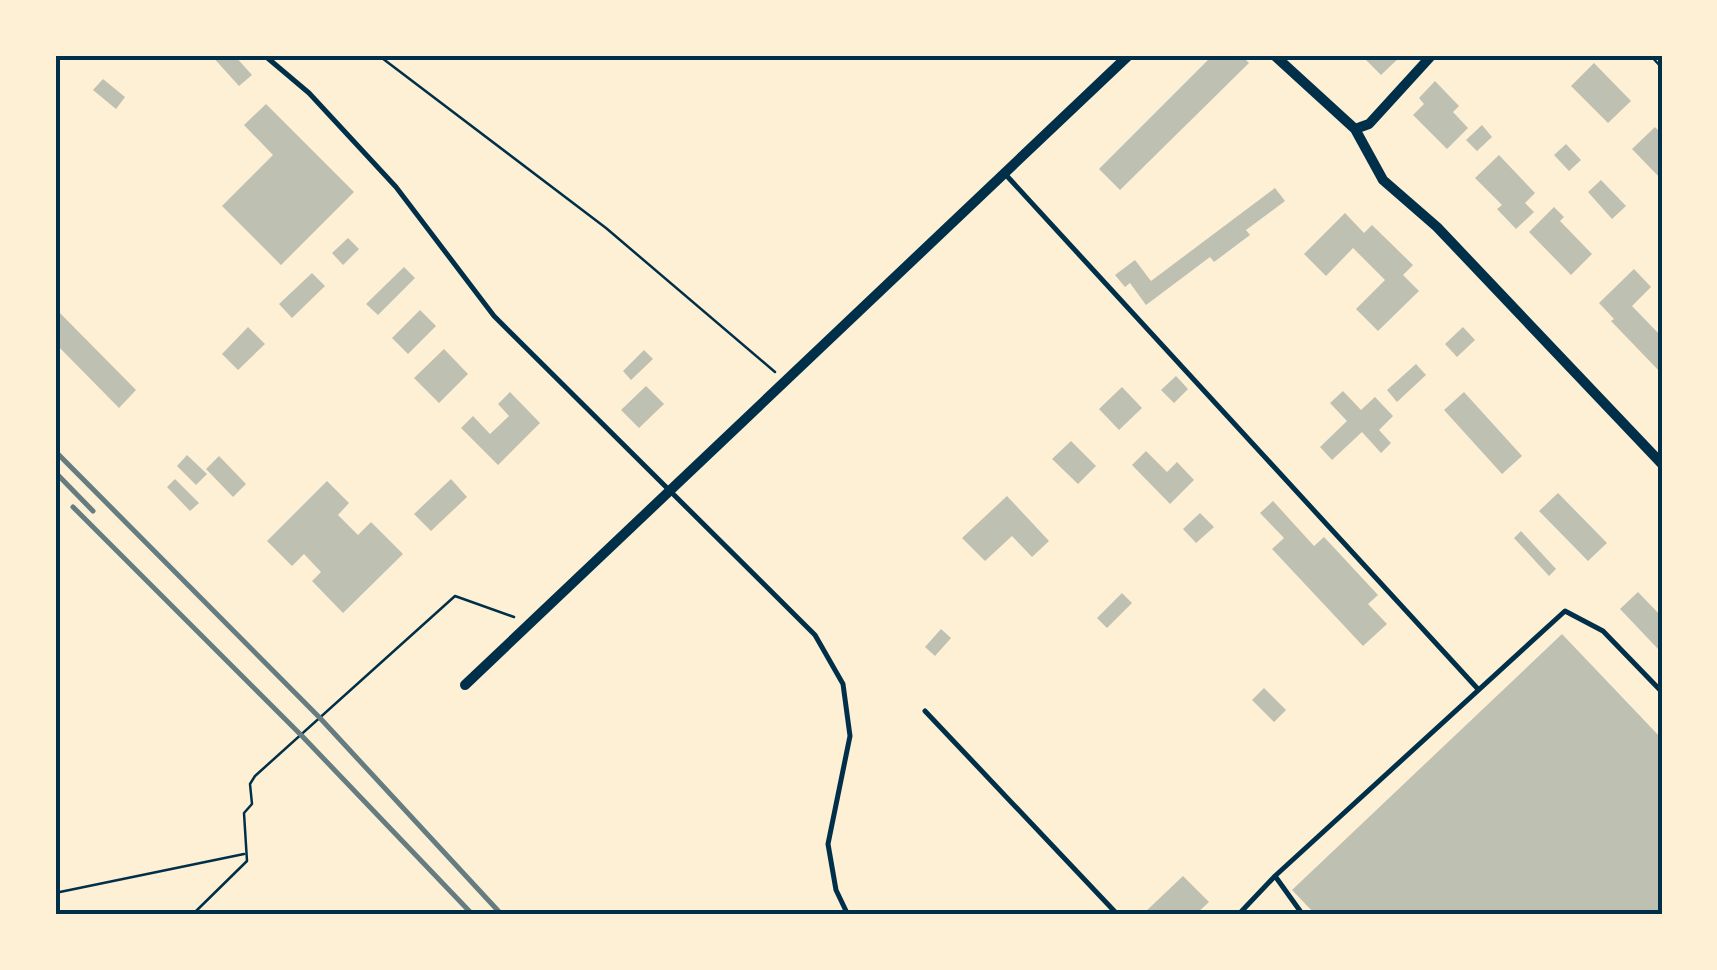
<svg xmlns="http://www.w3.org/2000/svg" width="1717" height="970" font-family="Roboto,sans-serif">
	<rect width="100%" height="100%" fill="#fdf0d5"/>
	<path fill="#bec0b2" d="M211,55H234L252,75L239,86Z
		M1213,55H1241L1249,63L1120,190L1099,169Z
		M1361,55H1402L1381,75Z
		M1594,63L1631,101L1608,123L1571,86Z
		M103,79L125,97L116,109L93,90Z
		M1435,81L1459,106L1453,112L1468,128L1447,149L1413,115L1424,104L1419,98Z
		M266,104L354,192L281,265L222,206L273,155L244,125Z
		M1482,125L1492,137L1477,151L1466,140Z
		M1655,127L1662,134V180L1632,149Z
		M1566,144L1581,160L1569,171L1554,155Z
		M1499,155L1535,193L1525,203L1534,212L1516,229L1497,209L1502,205L1475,178Z
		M1601,180L1626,206L1612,219L1588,192Z
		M1275,188L1285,201L1246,230L1250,235L1214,262L1210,257L1146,305L1130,283L1125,287L1115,275L1135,260L1151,281Z
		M1554,207L1564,217L1560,221L1592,254L1571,275L1529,232Z
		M1345,213L1364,233L1372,225L1413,265L1403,275L1419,291L1378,331L1356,309L1385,280L1353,248L1326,276L1304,254Z
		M348,238L359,249L343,265L332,253Z
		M404,267L415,278L378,315L366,304Z
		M1634,269L1651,287L1632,306L1662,337V374L1611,321L1614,319L1599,303Z
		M312,273L325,286L292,318L279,304Z
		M55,308L136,390L119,408L55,343Z
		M420,310L436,326L408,354L392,338Z
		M248,327L265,344L238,370L222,354Z
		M1463,327L1475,340L1457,357L1445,344Z
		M444,349L468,374L439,403L414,378Z
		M644,350L653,359L631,380L623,371Z
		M1416,364L1426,375L1397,402L1387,390Z
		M1176,376L1188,389L1174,403L1161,390Z
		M646,386L664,404L639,428L621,410Z
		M1122,387L1142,408L1119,430L1099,409Z
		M1343,391L1361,410L1375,397L1393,416L1379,430L1391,443L1381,453L1362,432L1332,460L1320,447L1347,421L1330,403Z
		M510,392L540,423L498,465L461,428L473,416L490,434L509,416L498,404Z
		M1464,392L1522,456L1502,474L1444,410Z
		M1071,441L1096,466L1078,484L1052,459Z
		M1146,451L1167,472L1177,462L1194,480L1170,504L1132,465Z
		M187,455L207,474L196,485L177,466Z
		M219,456L246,484L233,497L206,469Z
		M175,479L199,503L190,511L167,487Z
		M451,479L467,497L431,531L414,514Z
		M327,481L349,503L338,515L358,535L371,522L403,554L343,613L312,581L321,572L304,554L292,566L267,541Z
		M1558,493L1607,543L1588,561L1539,511Z
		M1007,496L1049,541L1032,557L1012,536L985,561L962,538Z
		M1273,501L1314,546L1324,537L1378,595L1368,604L1387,624L1363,646L1272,549L1284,538L1260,513Z
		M1200,513L1214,527L1196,543L1183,529Z
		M1521,531L1556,569L1549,576L1514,538Z
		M1638,592L1662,617V647L1659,650L1620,609Z
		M1122,593L1132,603L1107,628L1097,618Z
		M941,629L951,638L935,656L925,647Z
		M1562,634L1662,739V915H1316L1292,890Z
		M1264,688L1286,710L1274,722L1252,700Z
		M1183,876L1209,902L1195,915H1142Z"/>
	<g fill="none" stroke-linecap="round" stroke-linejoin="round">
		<path stroke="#003049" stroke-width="2.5" d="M378,55L606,228L775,372
			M1650,55L1662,68
			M55,893L244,854
			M192,915L247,861L244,813L252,804L250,784L255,776L455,596L514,617"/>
		<path stroke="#003049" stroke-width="5" d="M264,55L309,93L396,187L494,316L815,635L843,684L850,736L828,844L836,890L848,915
			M1006,175L1477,688
			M925,711L1118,915
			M1238,915L1275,876
			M1303,915L1275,876L1565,611L1603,631L1662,692"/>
		<path stroke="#003049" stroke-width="10" d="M1274,55L1355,129L1383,180L1437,227L1662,464
			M1355,129L1369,124L1432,55
			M465,685L1129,55"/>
		<path stroke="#657d81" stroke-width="5" d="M55,451L320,718L502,915
			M55,472L93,511
			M73,507L302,736L473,915"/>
	</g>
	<rect width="1717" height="970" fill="none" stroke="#fdf0d5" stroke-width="115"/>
	<rect x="58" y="58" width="1602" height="854" fill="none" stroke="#003049" stroke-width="4"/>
</svg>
